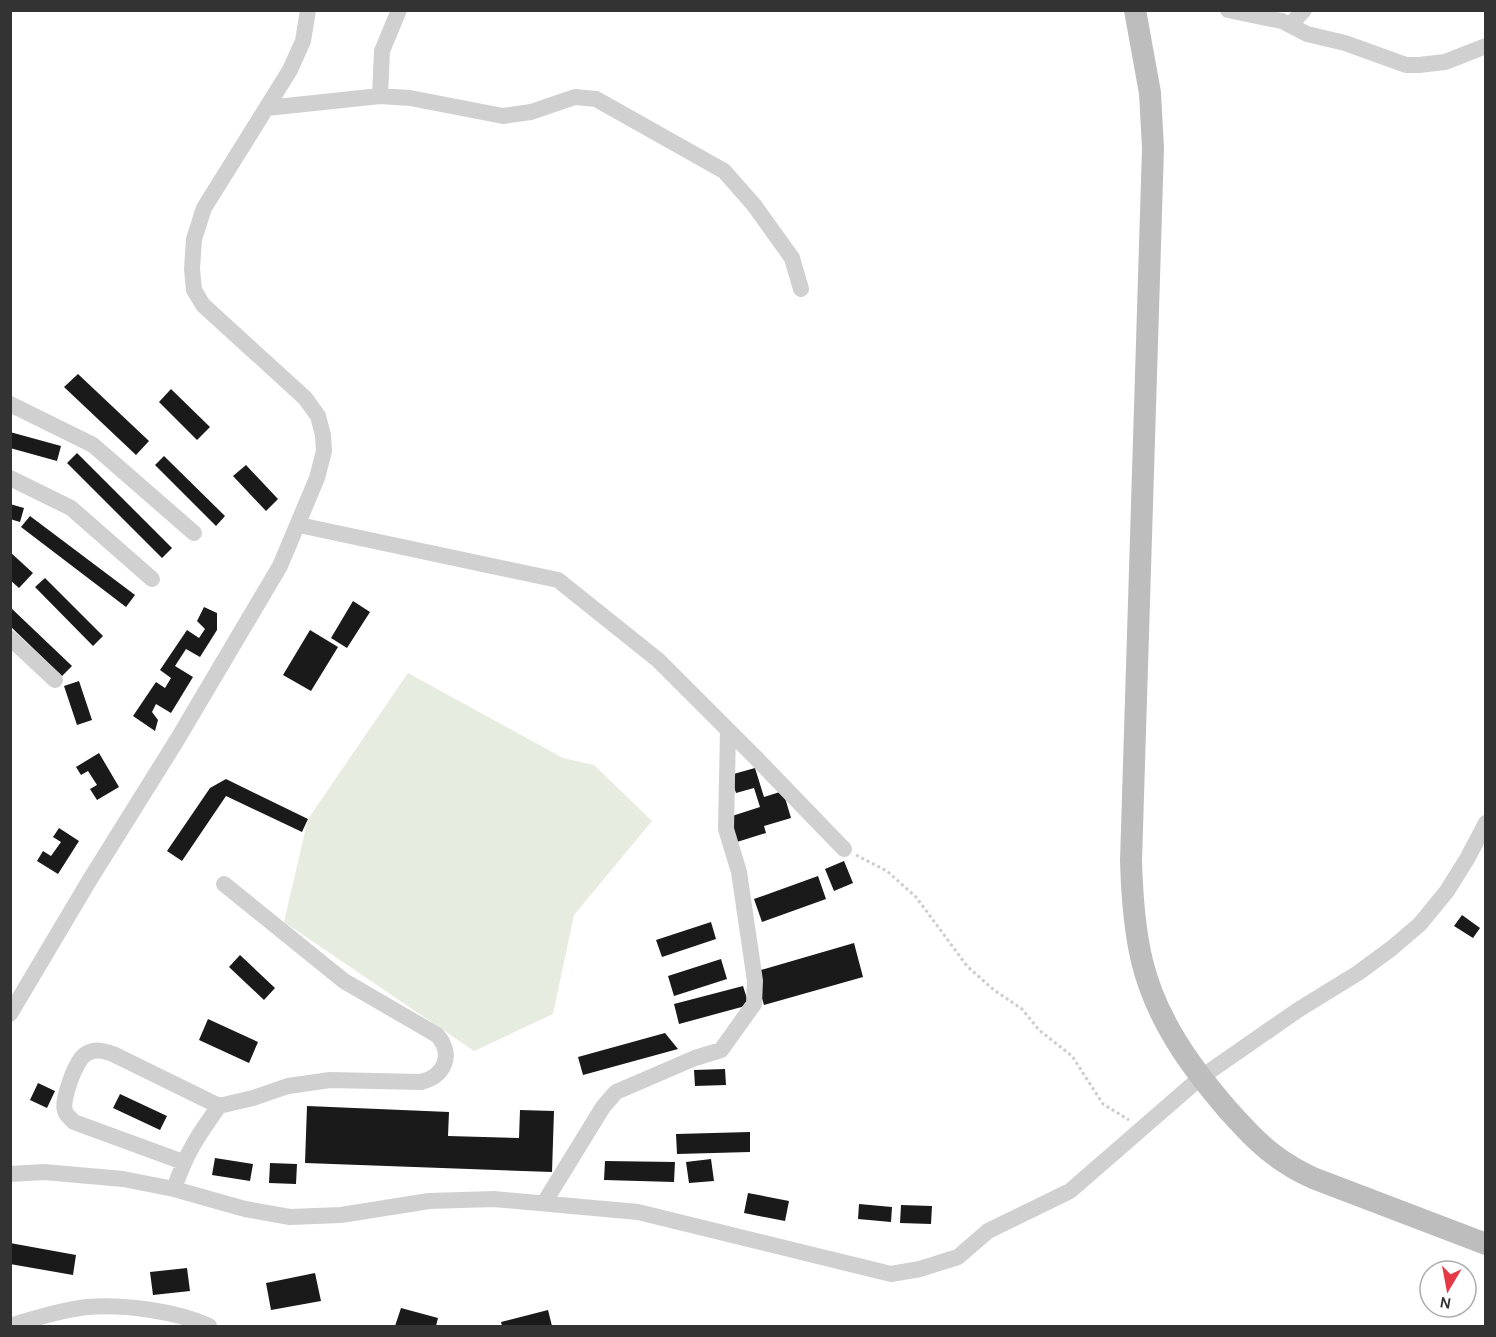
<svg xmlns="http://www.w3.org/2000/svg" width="1496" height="1337" font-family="Karla,sans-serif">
	<rect width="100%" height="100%" fill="#fff"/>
	<path fill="#e6ecdf" d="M408,673L563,758L594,765L652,821L574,915L553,1014L474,1051L284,922L308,819Z"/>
	<path fill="#1a1a1a" d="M78,374L149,441L136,455L64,387Z
		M171,389L210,427L197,440L159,402Z
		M10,432L61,446L57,461L10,448Z
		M77,453L172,548L162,558L67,463Z
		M164,456L225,516L216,526L155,465Z
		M246,465L278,499L266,511L233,476Z
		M10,504L24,508L20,522L10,519Z
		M30,516L135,595L126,607L21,527Z
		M10,552L33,573L19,588L10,580Z
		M45,578L103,636L93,646L35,587Z
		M353,601L370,612L347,648L331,638Z
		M10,607L72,666L62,676L10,626Z
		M204,607L217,613V630L200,657L186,649L175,666L193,677L171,713L156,704L152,712L158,720L155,731L133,716L156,682L165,688L171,678L160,670L187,630L199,638L205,629L197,621Z
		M310,630L338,647L311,691L283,675Z
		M79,681L92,720L77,725L64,686Z
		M99,753L119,787L97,800L90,789L97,785L88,771L81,775L76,767Z
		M755,768L764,797L783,791L791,818L764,826L766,833L737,842L729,817L760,807L754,788L736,793L730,775Z
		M226,779L308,819L302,832L226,796L182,861L167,851L210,788Z
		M59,828L79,841L58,874L37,861L43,851L51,856L61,842L53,837Z
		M844,861L853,883L834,891L825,869Z
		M818,876L826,899L762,922L754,899Z
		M1462,915L1480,928L1473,938L1454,926Z
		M711,922L716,939L662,957L656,940Z
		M854,943L863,977L764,1005L754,972Z
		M240,955L275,988L264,1000L229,967Z
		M721,959L727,979L674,996L668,976Z
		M743,986L749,1005L679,1024L674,1004Z
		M208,1019L258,1042L249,1063L199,1040Z
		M665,1033L678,1049L583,1075L578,1057Z
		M725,1069L726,1085L695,1086L694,1070Z
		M38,1083L55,1091L47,1108L30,1100Z
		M120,1094L167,1116L160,1130L113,1108Z
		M307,1106L449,1112L448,1136L519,1138L520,1110L554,1111L552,1172L305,1163Z
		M750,1132V1152L677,1154L676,1134Z
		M215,1158L253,1164L250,1181L212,1175Z
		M711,1159L714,1181L689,1183L686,1162Z
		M605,1161L675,1162L674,1182L604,1180Z
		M270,1163L297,1164L296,1184L269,1183Z
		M748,1193L789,1201L785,1221L744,1213Z
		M859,1204L892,1207L891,1222L858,1219Z
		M901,1205L932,1206L931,1224L900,1223Z
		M10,1243L76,1255L73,1275L10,1264Z
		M187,1268L190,1291L153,1295L150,1272Z
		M315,1273L321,1301L271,1310L266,1283Z
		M401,1308L438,1318L436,1326H395Z
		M548,1310L552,1326H502L501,1322Z"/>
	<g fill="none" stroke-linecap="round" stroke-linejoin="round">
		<path stroke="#cdcdcd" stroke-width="3" stroke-dasharray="3 3" stroke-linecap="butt" d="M856,855L887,871L916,897L967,966L994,990L1022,1009L1039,1030L1072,1056L1103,1104L1129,1120"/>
		<path stroke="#d0d0d0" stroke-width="16" d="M1228,10L1282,21L1307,34L1345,43L1406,65H1419L1445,62L1486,46
			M1291,24L1304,10
			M380,96L382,51L399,10
			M267,108L380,96L410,98L503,116L531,112L575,97L596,99L724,171L754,205L792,258L801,289
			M10,404L93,445L194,533
			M10,478L71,508L152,579
			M299,525L558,580L658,660L757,759L844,849
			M10,638L55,680
			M10,1014L89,881L177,740L280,566L317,478L324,451L323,435L318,416L305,398L203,305L194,290L192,269L194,239L204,208L290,70L303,41L308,10
			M183,1162L74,1122C71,1119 66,1115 65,1111C61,1101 76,1059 86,1054C95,1048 104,1051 113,1054L219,1106
			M10,1174L44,1172L123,1179L174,1189L245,1209L290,1217L341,1215L429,1201L494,1199L638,1212L891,1274L920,1269L958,1257L988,1231L1070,1191L1200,1078L1298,1010L1358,973L1392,948L1420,924L1447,891L1467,859L1486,823
			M174,1189C186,1153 197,1137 219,1106L253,1098L288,1086L330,1080L421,1082C445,1076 454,1054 437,1035L344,981L224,884
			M544,1203L603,1107L616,1092L695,1058L721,1050L754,1004L755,981L739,872L726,829L728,730
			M10,1326C35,1318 61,1310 87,1307C124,1304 176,1311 209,1326"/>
		<path stroke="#bdbdbd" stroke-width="22" d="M1135,10L1150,93L1153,148L1131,861C1132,895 1134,928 1142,961C1156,1019 1190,1066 1228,1110C1246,1130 1265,1151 1289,1165C1296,1170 1305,1174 1313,1178L1486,1244"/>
	</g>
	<rect width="1496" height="1337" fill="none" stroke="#333333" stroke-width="24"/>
	<g transform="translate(1448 1289) rotate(190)"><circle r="28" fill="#ffffff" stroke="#adadad" stroke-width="1.5"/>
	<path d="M0-4.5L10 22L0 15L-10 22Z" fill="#e63946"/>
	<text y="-9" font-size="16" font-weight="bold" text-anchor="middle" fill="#333333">N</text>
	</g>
</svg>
